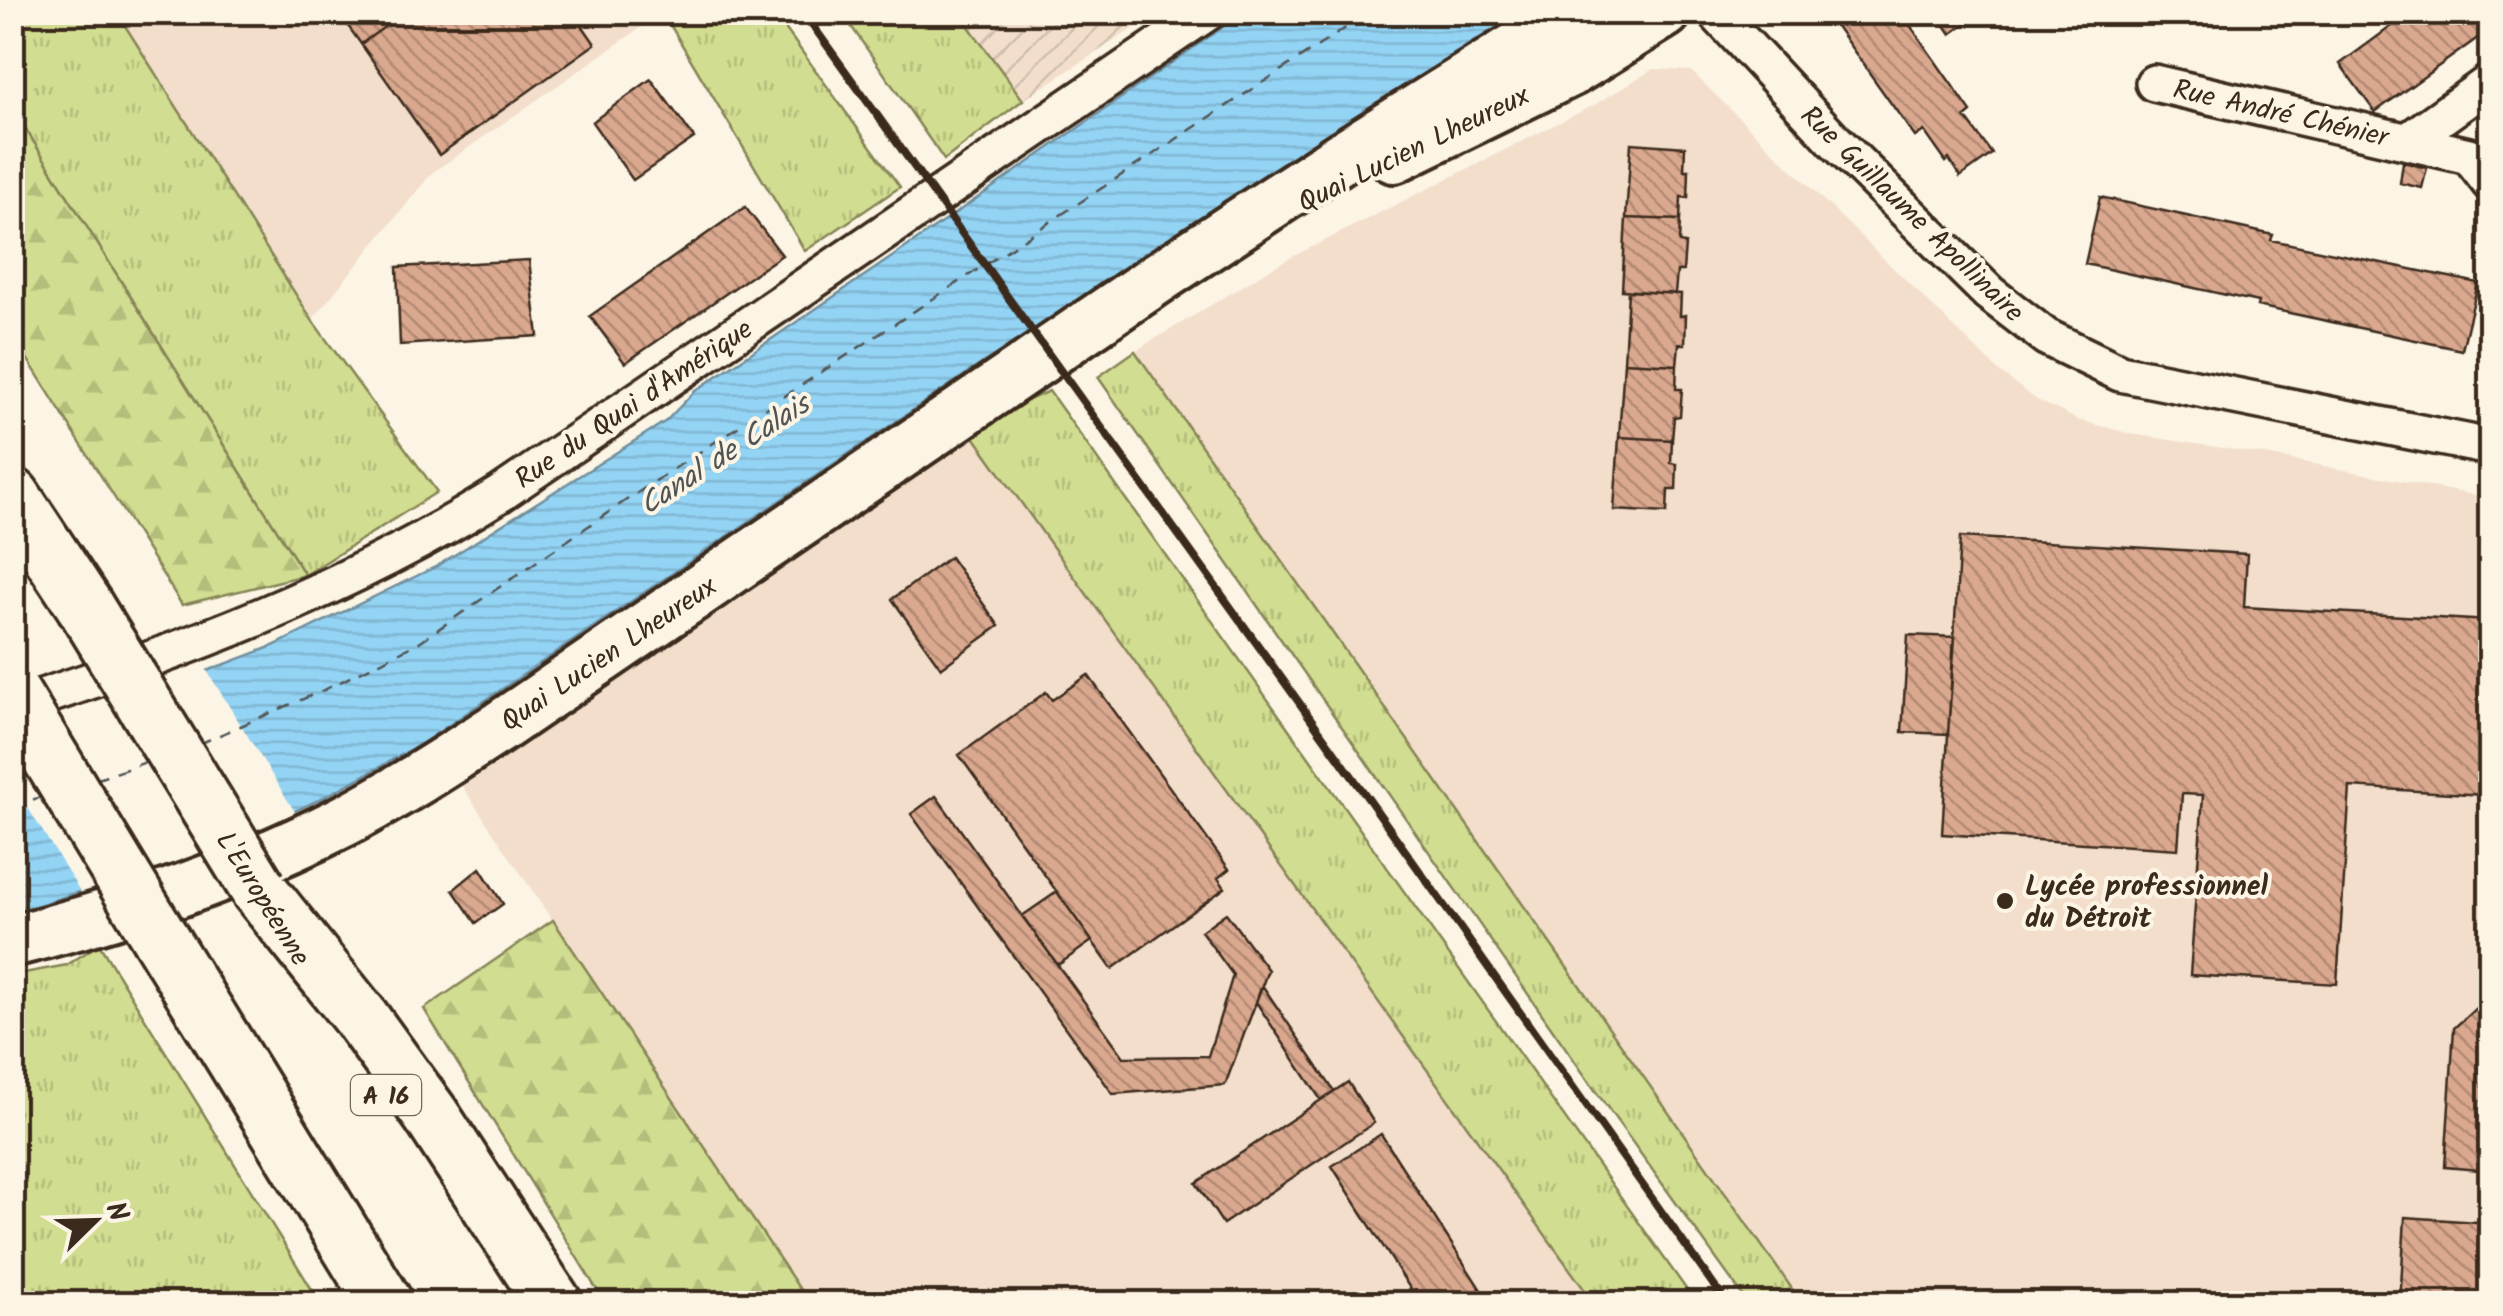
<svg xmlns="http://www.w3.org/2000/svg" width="2503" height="1316" font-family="Kalam,sans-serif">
	<defs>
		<pattern id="industrial-furrows" width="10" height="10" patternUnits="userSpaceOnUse" patternTransform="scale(2.5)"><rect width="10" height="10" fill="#f2decb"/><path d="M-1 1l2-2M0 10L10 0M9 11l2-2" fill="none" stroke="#d0bfae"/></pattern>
		<pattern id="grass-tufts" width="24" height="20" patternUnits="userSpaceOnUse" patternTransform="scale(2.5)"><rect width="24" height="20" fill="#d1dd90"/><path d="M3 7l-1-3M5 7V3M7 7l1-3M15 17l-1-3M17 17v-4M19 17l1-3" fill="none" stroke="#b4be7c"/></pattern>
		<pattern id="forest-firs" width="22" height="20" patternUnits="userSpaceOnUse" patternTransform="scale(2.5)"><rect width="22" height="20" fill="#d1dd90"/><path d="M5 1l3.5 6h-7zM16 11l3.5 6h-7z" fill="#b4be7c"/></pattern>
		<pattern id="water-rules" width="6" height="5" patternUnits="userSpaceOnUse" patternTransform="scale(2.5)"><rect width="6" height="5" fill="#93d3f4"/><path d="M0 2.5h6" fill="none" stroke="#80b5d1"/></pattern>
		<pattern id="building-back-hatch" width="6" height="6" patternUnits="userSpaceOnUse" patternTransform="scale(2.5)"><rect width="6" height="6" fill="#daa88e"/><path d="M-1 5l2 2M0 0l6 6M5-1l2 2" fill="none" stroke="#b28973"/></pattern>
	</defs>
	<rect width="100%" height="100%" fill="#fcf5e5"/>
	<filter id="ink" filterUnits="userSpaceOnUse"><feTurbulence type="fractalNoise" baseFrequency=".01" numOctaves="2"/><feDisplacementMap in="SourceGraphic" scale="20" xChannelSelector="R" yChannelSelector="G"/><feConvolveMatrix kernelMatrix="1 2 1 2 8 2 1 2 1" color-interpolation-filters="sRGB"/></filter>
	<g filter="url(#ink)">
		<path fill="#f2decb" d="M117,13H662L432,173L312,320Z
			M1653,69L1691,71L2001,373L2037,400L2078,420L2131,434L2261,454L2490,498V1303H1802L1135,351L1282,262L1596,104Z
			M967,427L1594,1303H809L454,774Z"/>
		<path fill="url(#industrial-furrows)" d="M959,13H1157L1023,100Z"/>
		<path fill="url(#grass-tufts)" stroke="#868457" stroke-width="2.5" d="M13,13H117L312,320L437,492L305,575L13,109Z
			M663,13H774L900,187L805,251Z
			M842,13H959L1023,100L944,160Z
			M1135,351L1802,1303H1748L1597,1093L1098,377Z
			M1049,391L1696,1303H1594L967,427Z
			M99,944L311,1288L320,1303H13V975L67,965Z"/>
		<path fill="url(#forest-firs)" stroke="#868457" stroke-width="2.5" d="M13,109L305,575L182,605L13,336Z
			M553,920L809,1303H605L424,1009Z"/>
		<path fill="url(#water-rules)" stroke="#708f9e" stroke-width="2.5" d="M1243,13H1540L987,360L424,742C388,762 353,783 316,801C219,848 115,881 13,913L12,738L186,679L273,646L437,566L666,421L695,391L914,242Z"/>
		<path fill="#fcf5e5" d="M204,666L297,815L196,857L83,896L13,784L12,732Z"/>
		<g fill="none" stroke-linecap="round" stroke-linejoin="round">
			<path stroke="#515454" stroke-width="2.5" stroke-dasharray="12 10" stroke-linecap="butt" d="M199,744L326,689L418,643L625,501L1370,12
				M95,780L149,761
				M12,806L44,796"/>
		</g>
		<path fill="url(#building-back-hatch)" stroke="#3b2a1e" stroke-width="2.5" d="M338,12H405L361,44Z
			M405,12H573L595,44L439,155L361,44Z
			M1826,12H1912L1905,18L1971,112L1965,117L1992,154L1960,177L1949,159L1946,162L1924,131L1915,137Z
			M1936,12H1961L1968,22L1951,34Z
			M2411,12H2422L2425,16L2429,12H2490V29L2375,112L2340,64Z
			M651,79L694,138L633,180L592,122Z
			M1631,143L1685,147L1684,170H1689L1688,198L1681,197L1680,220L1626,218Z
			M2403,162L2427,168L2422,188L2400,183Z
			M2100,197L2273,235L2271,240L2478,283L2462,350L2257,306L2258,302L2085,264Z
			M745,207L782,255L625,363L590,316Z
			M1626,218L1680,220L1679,243L1685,244L1683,271H1677L1675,294L1622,290Z
			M529,260L538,336L400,345L397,267Z
			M1628,291L1681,294L1680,316L1686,315L1685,344H1679L1677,365L1624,362Z
			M1624,362L1677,365L1676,389H1682L1680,416L1674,417L1672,440L1619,437Z
			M1619,437L1672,440L1671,463L1677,464L1676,490H1668L1667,513L1614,510Z
			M1960,537L2247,554L2244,607L2490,621V801L2485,795L2350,787L2337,984L2190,975L2203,795L2182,794L2178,849L1942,834Z
			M950,557L999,626L941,668L892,599Z
			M1908,635L1955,637L1948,734L1902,732Z
			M1088,675L1229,869L1218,878L1225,888L1112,969L959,755L1046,692L1052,700Z
			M936,796L1124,1057L1208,1056L1233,975L1201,931L1226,913L1268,970L1225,1085L1113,1094L911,814Z
			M480,868L503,904L476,923L453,890Z
			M1057,892L1092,941L1058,965L1022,916Z
			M1262,985L1334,1091L1321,1100L1256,1002Z
			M2490,995V1171L2445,1167L2454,1028Z
			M1348,1082L1374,1123L1223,1224L1196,1183Z
			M1381,1134L1490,1304H1420L1332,1166Z
			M2483,1170L2490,1171V1223L2479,1222Z
			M2405,1217L2490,1223V1304H2400Z"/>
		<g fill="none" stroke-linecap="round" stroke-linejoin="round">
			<defs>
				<path id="street" d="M1715,12L1836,142L1989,293L2046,337L2120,373L2490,447
					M2154,83L2469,156L2490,183
					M2408,141L2490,82
					M12,707C181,652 349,589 500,494L1208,12"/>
				<path id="secondary" d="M1394,157L1572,70L1665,12
					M12,941C126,913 239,874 344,821C398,793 450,759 501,726L1158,278L1345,155L1574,12"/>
				<path id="highway" d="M12,496L84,605
					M258,889L361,1018L431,1115L554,1304
					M160,938L385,1304"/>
			</defs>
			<use href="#street" stroke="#3b2a1e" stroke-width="42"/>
			<use href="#secondary" stroke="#3b2a1e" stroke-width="58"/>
			<use href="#highway" stroke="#3b2a1e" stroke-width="62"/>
			<use href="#street" stroke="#fcf5e5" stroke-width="35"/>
			<use href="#secondary" stroke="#fcf5e5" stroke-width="50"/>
			<use href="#highway" stroke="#fcf5e5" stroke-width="55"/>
			<path stroke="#3b2a1e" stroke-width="8" d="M803,12L1377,811L1727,1304"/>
			<defs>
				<path id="highway-bridge" d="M84,605L258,889
					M12,694L160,938"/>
			</defs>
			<use href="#highway-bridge" stroke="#3b2a1e" stroke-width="62" stroke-linecap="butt"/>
			<use href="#highway-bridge" stroke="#fcf5e5" stroke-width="55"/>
		</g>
	</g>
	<circle fill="#3b2a1e" stroke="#fcf5e5" stroke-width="4" cx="2005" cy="901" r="10"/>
	<g text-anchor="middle" stroke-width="8" stroke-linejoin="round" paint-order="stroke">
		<rect fill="#fcf5e5" stroke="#75675a" stroke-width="2.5" x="351" y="1075" width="70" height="40" rx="8"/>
		<g font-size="25" font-weight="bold" fill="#3b2a1e">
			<text x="386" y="1104">A 16</text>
		</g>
		<g font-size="28" fill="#3b2a1e" stroke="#fcf5e5">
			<text transform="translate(2281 112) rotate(13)" y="10">Rue André Chénier</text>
			<text transform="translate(1413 148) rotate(-26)" y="10">Quai Lucien Lheureux</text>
			<text transform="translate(1913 213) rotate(44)" y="10">Rue Guillaume Apollinaire</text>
			<text transform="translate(633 403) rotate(-34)" y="10">Rue du Quai d'Amérique</text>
			<text transform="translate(608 653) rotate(-34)" y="10">Quai Lucien Lheureux</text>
			<text transform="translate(264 898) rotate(58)" y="10">L'Européenne</text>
		</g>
		<g font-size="28" font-weight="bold" fill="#3b2a1e" stroke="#fcf5e5" text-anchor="start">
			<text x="2025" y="895">Lycée professionnel<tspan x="2025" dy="32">du Détroit</tspan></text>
		</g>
		<g font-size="30" font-style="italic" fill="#515454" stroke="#fcf5e5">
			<text transform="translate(724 454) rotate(-33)" y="10">Canal de Calais</text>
		</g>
	</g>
	<rect width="2503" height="1316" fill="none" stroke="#fcf5e5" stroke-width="50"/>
	<rect x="25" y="25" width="2453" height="1266" fill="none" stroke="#3b2a1e" stroke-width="4" filter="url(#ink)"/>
	<g transform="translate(95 1221) rotate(67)" stroke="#fcf5e5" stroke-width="8" paint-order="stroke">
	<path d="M0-8L18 38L0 25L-18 38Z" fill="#3b2a1e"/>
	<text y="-15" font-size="28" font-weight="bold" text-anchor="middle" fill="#3b2a1e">N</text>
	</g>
</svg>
